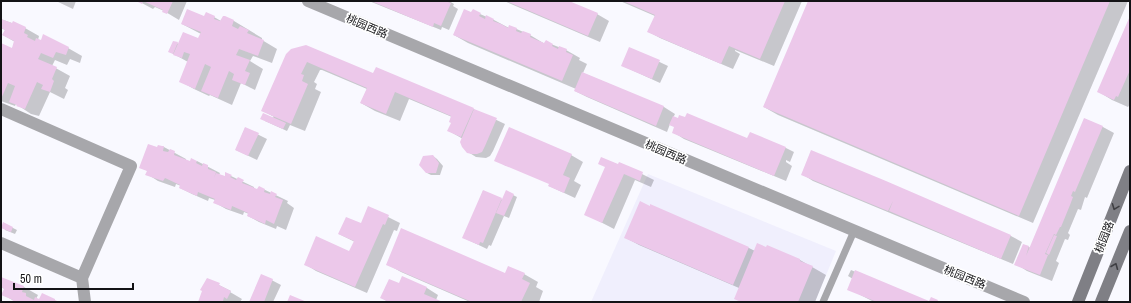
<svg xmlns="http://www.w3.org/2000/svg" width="1131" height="303" font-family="'Archivo Narrow','Noto Sans SC',sans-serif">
	<rect width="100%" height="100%" fill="#f9f9ff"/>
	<path fill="#f0effd" d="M648,174L836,251L815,302H591Z"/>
	<path fill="#0003" d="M56,1H76L73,9Z
		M138,1H187L179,20L164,11L155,7L153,9Z
		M369,1H449L454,4L453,6L458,9L449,30L442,27L441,30Z
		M504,1H566L597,14L609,21L600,42Z
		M620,1H802L774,66L735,50V51L740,54L733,69L660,38L649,32L655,16Z
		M809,1H1128L1033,223L778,115L764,107Z
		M473,11L494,20L509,28L510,26L530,35L545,44L546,42L566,50L580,58L579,60L587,64L583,73L664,107L675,114L673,118L753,141L750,133L786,148L794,152L790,162L786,160V162L792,166L786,181L684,139L673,132L675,127L670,124L667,132L587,97L575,91L576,89L468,43L454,35Z
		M214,17L221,21H234L262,38V40L277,49L272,63L253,56L250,61L263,69L255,90L241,83L232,105L210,95L209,96L194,89L180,81L188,62L170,52L174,42L179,44L199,39L201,34L182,24L204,18Z
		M1130,18V104L1128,107L1112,100L1099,92Z
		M1,19L25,28L39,36L38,40L68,48L82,56L80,63L70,59L67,65L55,60L52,66L70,76L65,88L68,90L64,99L50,92L39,116L31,114L16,104L15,106L1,101V44L12,49L15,42L3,35L5,30L1,28Z
		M630,48L668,66L660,83L623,66Z
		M287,55L373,75L473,109L505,124L493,151L490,156L486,158L476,157L468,152L463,139L449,131L452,123V117L409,99L400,121L375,111L361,103L367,89L322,70H320L314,82L317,84L315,89L321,92L305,131L290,125L287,131L265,121L274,117L262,110Z
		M1085,119L1103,127L1114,133L1087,198L1085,197L1081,210L1078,209L1068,233L1070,235L1068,240L1065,239L1056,261L1059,263L1052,281L1027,271L1016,264L1024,245L1031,248Z
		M245,128L267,139L257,160L236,150Z
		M164,147L186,159V161L190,162L197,161L220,173L219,175L226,177L231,176L254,187V189L258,191L259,187L288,201L287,203L294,208L286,230L277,226L276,229L259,222L248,216L249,214L244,212L243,215L226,209L214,202L215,200L209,198L208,201L192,194L180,188L181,186L176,184L175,187L158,181L147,174L148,171L140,167L158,149Z
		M571,155L583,162L574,181L581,185L575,198L549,186L554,185L506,165V166L496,160Z
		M433,156L437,159L443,166L440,175H431L427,173Z
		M620,163L654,180L651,187L635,180L614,229L585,214Z
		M802,174L900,189L1011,236L1022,242L1013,264L813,181Z
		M483,191L503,200L513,195L517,197L509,218L504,216L491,246L489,245L487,249L464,238Z
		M370,208L400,223L397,231L394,230L367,293L316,271L305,264L350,253L355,242L339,234L362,224Z
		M3,223L17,230L15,234L5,230Z
		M626,238L749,248L755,251L766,248L800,260L826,275L815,302H741L739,288L639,245Z
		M387,264L505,275L524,274L538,282L536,287L543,291L539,302H470L401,272Z
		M851,270L929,302H874L849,289L853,279L848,276Z
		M262,275L281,285L273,302H252Z
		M1,278L24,287L38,295L36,299L58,302H13L14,301L2,294L5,289L1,287Z
		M402,278L427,288L438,295L436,300L440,302H388L382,298L399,285Z
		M207,279L231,291L230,292L242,299L240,302H199Z"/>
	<path fill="#ecc8ea" d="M136,1H173L167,14L162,12L163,10L143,1L142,4Z
		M371,1H445L451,3L441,26L434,23L433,27L409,17L413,6L409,17Z
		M506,1H569L598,13L588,36Z
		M623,1H785L760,59L729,46L721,64L647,32L655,15Z
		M808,1H1110L1019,216L763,107Z
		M187,9L204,16L206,12L215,16L214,19L220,21L223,16H225L234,20L232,26L238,29L240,26L249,30L247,33L264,40L258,56L239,49L236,55L250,60L245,71L250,73L245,85L232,80L234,74L229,71L218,98L201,91L211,67L205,64L195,89L179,82L190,54L184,52L182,58L173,55L183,32L198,38L201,32L181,24Z
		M464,9L471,12L473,9L481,13L479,16L485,19L486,15L494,19L493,21L501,24L508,28L509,25L517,28L516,31L521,33L523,31L531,34L530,37L544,43L546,40L553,44L552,46L558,49L559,46L567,49L566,52L573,55L562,81L453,35Z
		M1130,16V70L1118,97L1116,96L1114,100L1097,92Z
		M1,19L12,23L13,21L26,27L24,33L28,35L27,37L35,41L36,38L41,40L43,34L69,47L66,55L56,52L53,58L41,53L38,59L57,67L52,79L54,81L50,92L41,89L43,85L37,82L25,109L16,106L17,105L9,102L15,86L8,83L1,99V43L12,48L14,41L2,35L5,30L1,28Z
		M173,41L178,42L173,54L168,52Z
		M306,45L373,73L376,67L474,108L461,137L447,131L451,123L449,122L451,116L395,92L386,114L360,103L367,88L307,62L301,74L304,75L302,81L308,84L291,124L261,111L286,54L291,49Z
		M629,47L660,60L652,79L621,66Z
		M582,72L664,106L656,126L574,91Z
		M474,109L497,118L485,146L482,152L477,154H472L467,153L462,147L460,142Z
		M263,113L286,123L283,129L260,119Z
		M687,113L747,138L750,132L786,147L774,176L672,133L674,127L669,125L673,116L678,118L679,115L685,117Z
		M1084,118L1103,126L1075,192L1073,191L1071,196L1073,197L1070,205L1061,227H1060L1056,235L1054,234L1045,254L1048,255L1040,275L1014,265L1023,244L1029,246L1026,256Z
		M245,127L259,133L248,156L235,150Z
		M509,127L572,154L563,175L570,178L564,193L548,186L549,184L494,161Z
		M148,144L157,147L158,145L162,146H164L163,151L168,152L170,149L175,151L174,155L190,161L191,158L197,161L196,163L202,166L203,163L208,165V169L216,172L214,178L216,173L225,176V172L232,175L230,177L236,180L238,177L244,180L242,183L250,186L257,189L259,186L265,189L264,192L270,194L271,191L277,194L275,197L283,200L274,224L266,220L265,224L247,216L248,213L232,206L231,210L213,203L215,199L198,192L197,196L179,188L180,185L165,178L163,181L145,175L147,171L139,168Z
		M811,150L886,181L881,192L886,181L1011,235L1001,259L889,211L893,201L888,211L801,175Z
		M433,155L439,163L436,173H426L419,165L423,156Z
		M601,157L618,164L619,162L643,172L640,181L624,174L602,223L584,215L605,167L598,164Z
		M483,190L502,198L483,243L480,242L479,245L462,238Z
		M506,190L514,194L504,216L496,213Z
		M640,201L650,206V204L749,247L733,285L624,238Z
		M368,206L389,215L385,225L383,224L355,287L304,265L316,236L349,251L354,241L338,234L346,217L361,223Z
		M3,222L13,227L11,232L1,228Z
		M401,228L505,273L508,266L525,273L522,279L530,283L521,302H472L386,265Z
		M1054,235L1057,236L1049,255L1046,253Z
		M757,243L766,247L767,245L800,259V261L813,266L798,302H741L734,299Z
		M855,270L929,301L931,297L938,300L937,302H877L847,290Z
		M261,274L273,279L264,302H249Z
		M402,276L427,287L424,294L443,302H389L380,298L389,279L399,283Z
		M1,277L24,286L22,292L26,293V296L34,300L35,297L39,299L42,293L55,299V300L59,302H12L13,300L1,295L4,289L1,287Z
		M207,278L220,283L219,285L231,291L227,299L224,297L223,301L226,302H198L202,291L200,290Z
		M290,295L307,302H287Z"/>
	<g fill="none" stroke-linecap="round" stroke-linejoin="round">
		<path stroke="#a7a7ab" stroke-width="7" d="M823,302L854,231"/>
		<path stroke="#a7a7ab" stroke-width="12" d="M1,109L131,166L82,278L85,302
			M1,243L82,278"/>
		<path stroke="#a7a7ab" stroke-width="12" d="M308,1L1024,302"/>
		<path stroke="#7f7f85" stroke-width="12" d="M1078,302L1130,171
			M1101,302L1130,231"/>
	</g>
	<defs><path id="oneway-chevron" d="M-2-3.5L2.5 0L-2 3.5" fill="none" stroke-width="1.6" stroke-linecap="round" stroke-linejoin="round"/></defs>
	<g stroke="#3e3e42">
		<use href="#oneway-chevron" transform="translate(1115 207) rotate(111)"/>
		<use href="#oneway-chevron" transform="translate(1115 266) rotate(-68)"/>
	</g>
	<g text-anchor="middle" stroke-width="3.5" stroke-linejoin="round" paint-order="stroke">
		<g font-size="11" fill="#131316" stroke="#fff">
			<text transform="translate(367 26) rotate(23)" y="4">桃园西路</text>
			<text transform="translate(666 152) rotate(23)" y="4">桃园西路</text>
			<text transform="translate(1104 237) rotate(-69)" y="4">桃园路</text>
			<text transform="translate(965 277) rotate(22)" y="4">桃园西路</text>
		</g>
	</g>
	<rect width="1131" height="303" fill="none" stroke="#131316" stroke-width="4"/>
	<path d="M14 283v6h119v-6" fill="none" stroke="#131316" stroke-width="2"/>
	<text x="20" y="283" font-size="12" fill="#131316" stroke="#ffffff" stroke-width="3" paint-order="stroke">50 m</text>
</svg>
